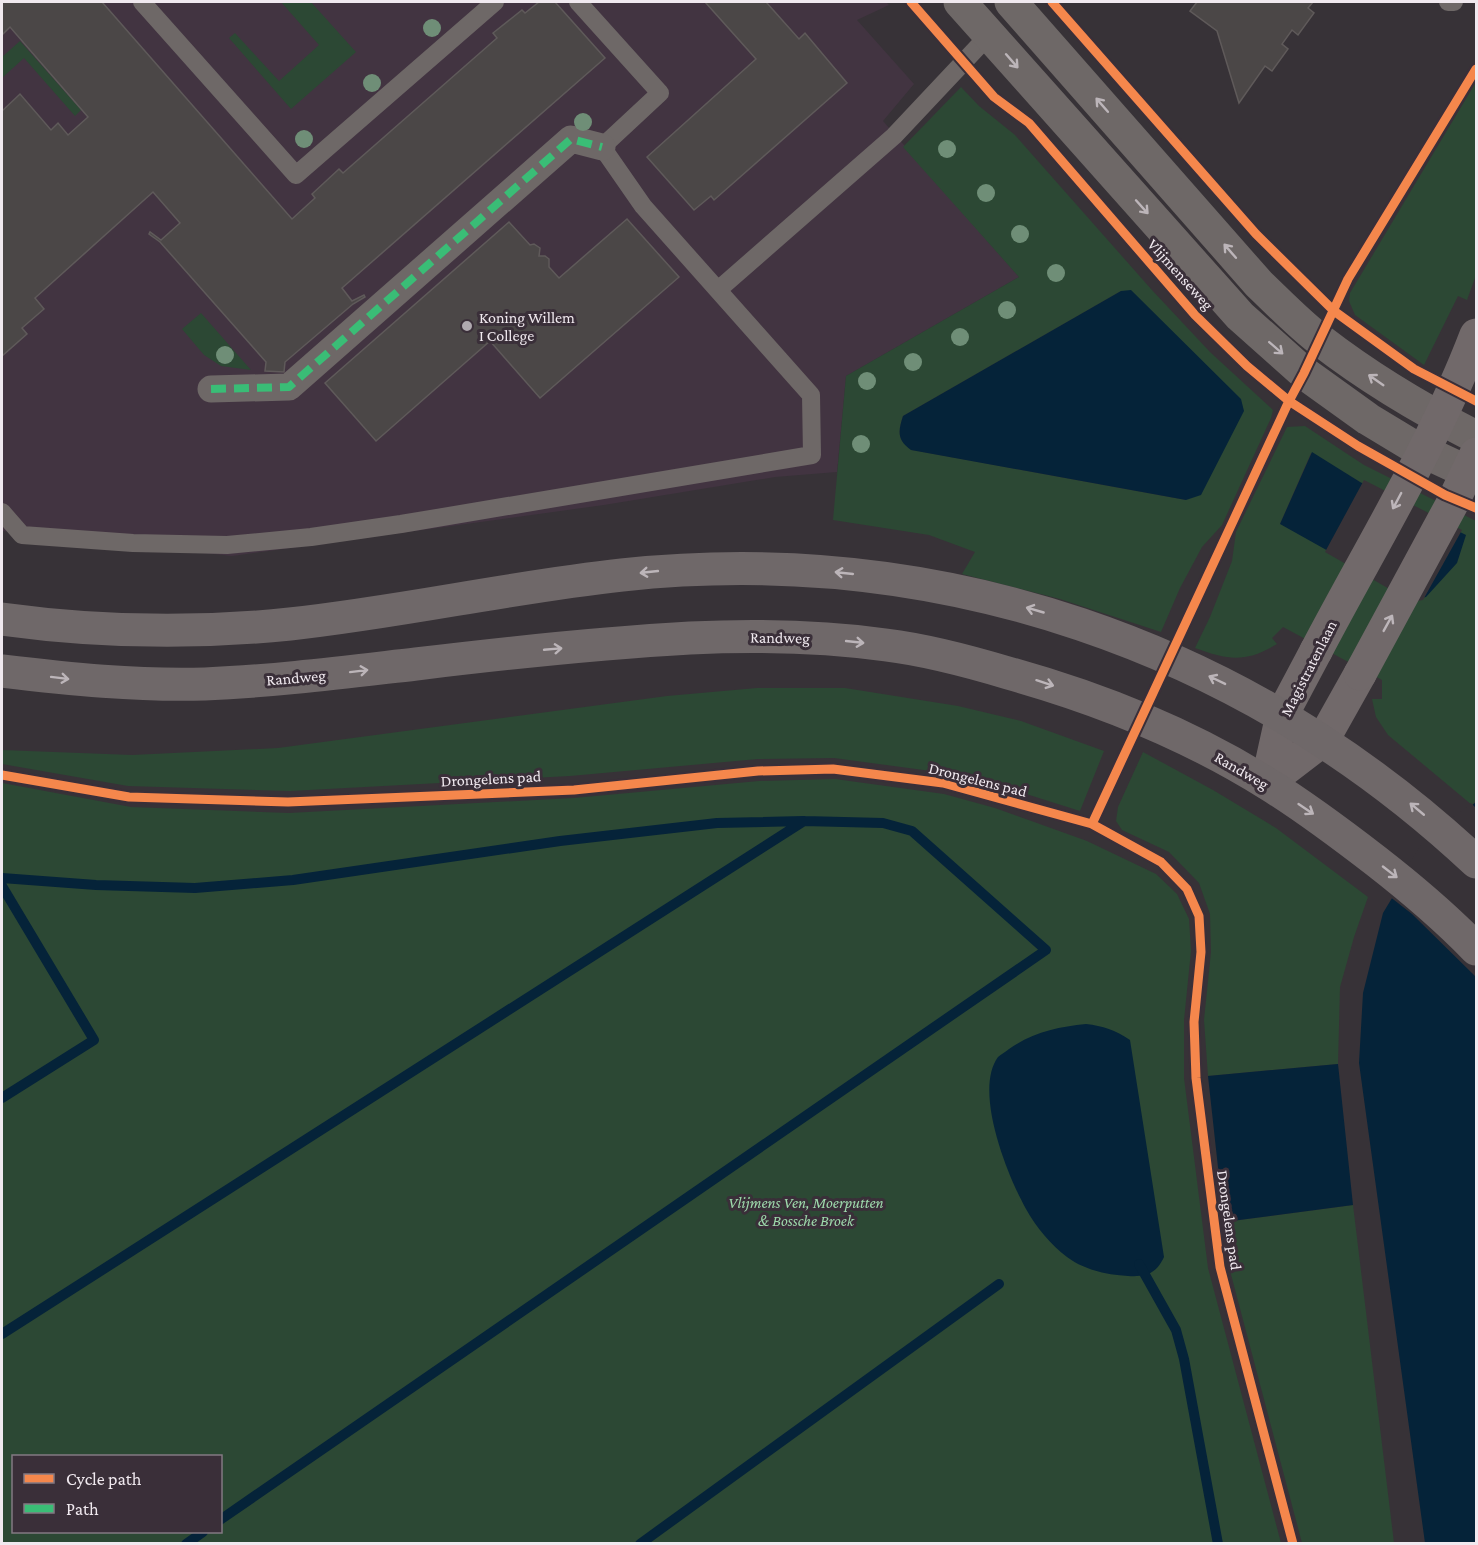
<svg xmlns="http://www.w3.org/2000/svg" width="1478" height="1545" font-family="'Crimson Pro',serif">
	<rect width="100%" height="100%" fill="#373237"/>
	<path fill="#423441" d="M2,2H886L889,5L857,20L914,84L883,121L1019,277L846,376L837,472L775,477L604,505L232,556L2,531Z"/>
	<path fill="#2c4834" fill-rule="evenodd" d="M281,2H311L356,52L291,109L229,38L235,33L279,81L319,45Z
		M20,41L81,110L75,116L24,58L2,78V57Z
		M1476,82V275L1467,300L1458,296L1424,365L1355,315L1349,301L1350,293Z
		M961,87L979,106L1015,135L1151,289L1210,352L1273,410L1271,418L1222,525L1202,547L1180,588L1161,632L1060,599L962,574L975,552L929,535L833,520L846,376L1019,277L903,147ZM1121,291L1186,500L912,450C897,440 898,432 903,416Z
		M201,313L251,370L221,366L204,355L182,329Z
		M1305,426L1364,465L1476,521V801L1472,805L1388,735L1376,717L1372,699H1382V680L1283,627L1272,638L1277,644C1246,663 1228,660 1195,648L1210,617L1232,561L1236,532L1287,427ZM1311,453L1360,482L1280,524Z
		M757,688H845L958,706L1021,721L1104,751L1080,811L1007,788L946,773L834,758L758,759L570,776L290,791L128,786L2,764V750L132,755L278,748L667,696Z
		M1143,752L1213,790L1276,828L1368,897L1354,937L1340,987L1338,1064L1208,1076L1204,1020L1211,952L1210,914L1199,883L1169,852L1122,830L1116,821L1118,807Z
		M835,779L944,794L995,808L1087,841L1156,874L1177,894L1189,919L1191,951L1184,1020V1078L1208,1268L1281,1543H2V783L131,807L289,813L574,798L759,781ZM14,1456H220V1532H14Z
		M1353,1205L1394,1543H1302L1228,1263L1224,1222Z"/>
	<path fill="#052339" d="M1131,290L1241,399L1244,411L1201,495L1186,500L911,450C897,440 898,432 903,416L1121,291Z
		M1312,452L1360,482L1466,535L1457,563L1426,597L1414,599L1280,524Z
		M1476,802V1543H1425L1359,1063L1363,993L1383,913L1424,845Z
		M1086,1024C1103,1026 1115,1030 1130,1040L1164,1257C1156,1274 1146,1277 1128,1276C1108,1275 1084,1270 1067,1257C1051,1245 1036,1227 1026,1209C1008,1177 973,1091 998,1057C1001,1054 1006,1052 1009,1049C1033,1032 1058,1027 1086,1024Z
		M1338,1064L1353,1205L1224,1222L1208,1076Z"/>
	<path fill="#373237" d="M1364,480L1462,530L1423,600L1412,602L1325,552Z
		M1471,803L1476,808V977L1412,914L1389,896L1422,843Z"/>
	<g fill="none" stroke-linecap="round" stroke-linejoin="round">
		<path stroke="#052339" stroke-width="10" d="M2,878L96,885L195,888L293,880L560,841L717,823L804,821L883,823L912,831L1046,950L220,1520
			M2,886L94,1040L2,1098
			M1139,1264L1176,1330L1184,1359L1218,1544
			M2,1334L804,821
			M186,1544L203,1532
			M640,1544L999,1284"/>
	</g>
	<path fill="#4b4747" stroke="#5f5a5a" stroke-width="1.5" d="M2,2H102L292,219L315,198L312,194L339,169L343,173L497,38L493,33L522,10L525,13L539,2H555L605,58L342,288L352,301L364,295L365,297L353,304L285,362L284,372L265,371L266,362L160,242L149,234L150,232L161,240L180,223L153,192L35,298L44,309L22,328L27,334L2,356V111L20,94L51,130L58,123L68,135L88,117L10,27L2,35Z
		M705,2H766L799,39L805,33L847,83L714,200L711,196L694,210L647,157L756,59Z
		M1197,2H1313L1308,8L1314,13L1298,35L1292,30L1282,44L1288,49L1272,71L1265,66L1239,103L1217,31L1190,11Z
		M627,219L679,277L540,398L490,341L376,441L325,383L509,222L530,245L534,244L540,248L539,256H545L549,259V267L559,278Z"/>
	<g fill="none" stroke-linecap="round" stroke-linejoin="round">
		<path stroke="#6e6867" stroke-width="18" d="M142,2L296,175L495,2
			M1448,2H1454
			M718,290L894,136L989,35
			M2,512L22,535L133,543L227,545L311,537L401,524L812,455L811,395L643,206L602,147L660,93L578,2"/>
		<path stroke="#6e6867" stroke-width="27" d="M211,389L289,387L571,139L602,147"/>
		<path stroke="#6e6867" stroke-width="33" d="M960,2L1240,316L1304,373L1368,419L1416,448L1476,476
			M1011,2L1259,284C1279,303 1298,323 1320,340C1369,378 1421,409 1476,437"/>
		<path stroke="#71696a" stroke-width="33" d="M1267,783L1323,740L1360,674
			M1267,783L1282,715L1316,651"/>
		<path stroke="#6f6869" stroke-width="33" d="M2,619C97,632 194,634 290,624C401,612 511,587 622,575C939,541 1244,645 1476,862
			M2,671C69,679 137,686 205,684C276,681 346,672 416,664C507,653 599,643 690,638C755,635 821,636 886,645C927,650 968,661 1008,673C1098,698 1188,734 1268,784C1305,807 1341,834 1376,861C1412,889 1445,917 1476,949"/>
		<path stroke="#71696a" stroke-width="33" d="M1316,651C1371,546 1434,445 1476,335
			M1360,674L1452,504L1476,454"/>
		<path stroke="#3abd76" stroke-width="8" stroke-dasharray="15 8" stroke-linecap="butt" d="M211,389L289,387L571,139L602,147"/>
		<defs>
			<path id="cycleway" d="M911,2L994,97L1029,123L1195,315L1247,366L1289,401L1358,446L1445,495L1476,508
				M1052,2L1256,234L1334,311L1414,369L1476,401
				M2,775L129,797L288,802L574,790L758,771L833,769L943,783L1092,824L1161,862L1187,889L1199,916L1201,952L1194,1022L1196,1078L1220,1267L1293,1544
				M1092,824L1289,401L1304,373L1348,279L1476,69"/>
		</defs>
		<use href="#cycleway" stroke="#3a2f39" stroke-width="13"/>
		<use href="#cycleway" stroke="#f5874c" stroke-width="9"/>
	</g>
	<g fill="#6f8e77">
		<circle cx="432" cy="28" r="9"/>
		<circle cx="372" cy="83" r="9"/>
		<circle cx="583" cy="122" r="9"/>
		<circle cx="304" cy="139" r="9"/>
		<circle cx="947" cy="149" r="9"/>
		<circle cx="986" cy="193" r="9"/>
		<circle cx="1020" cy="234" r="9"/>
		<circle cx="1056" cy="273" r="9"/>
		<circle cx="1007" cy="310" r="9"/>
		<circle cx="960" cy="337" r="9"/>
		<circle cx="225" cy="355" r="9"/>
		<circle cx="913" cy="362" r="9"/>
		<circle cx="867" cy="381" r="9"/>
		<circle cx="861" cy="444" r="9"/>
	</g>
	<defs><path id="oneway-shaft" d="M-6 0H5M1.5-3L5.5 0L1.5 3" fill="none" stroke-width="1.6" stroke-linecap="round" stroke-linejoin="round" transform="scale(1.5)"/></defs>
	<g stroke="#bcb5b9">
		<use href="#oneway-shaft" transform="translate(1012 61) rotate(49)"/>
		<use href="#oneway-shaft" transform="translate(1102 105) rotate(-131)"/>
		<use href="#oneway-shaft" transform="translate(1142 207) rotate(48)"/>
		<use href="#oneway-shaft" transform="translate(1230 251) rotate(-131)"/>
		<use href="#oneway-shaft" transform="translate(1276 348) rotate(41)"/>
		<use href="#oneway-shaft" transform="translate(1376 380) rotate(-145)"/>
		<use href="#oneway-shaft" transform="translate(649 572) rotate(174)"/>
		<use href="#oneway-shaft" transform="translate(844 573) rotate(-174)"/>
		<use href="#oneway-shaft" transform="translate(1035 610) rotate(-164)"/>
		<use href="#oneway-shaft" transform="translate(855 642) rotate(6)"/>
		<use href="#oneway-shaft" transform="translate(553 649) rotate(-5)"/>
		<use href="#oneway-shaft" transform="translate(359 671) rotate(-7)"/>
		<use href="#oneway-shaft" transform="translate(60 678) rotate(7)"/>
		<use href="#oneway-shaft" transform="translate(1217 680) rotate(-154)"/>
		<use href="#oneway-shaft" transform="translate(1045 683) rotate(18)"/>
		<use href="#oneway-shaft" transform="translate(1306 809) rotate(34)"/>
		<use href="#oneway-shaft" transform="translate(1417 809) rotate(-140)"/>
		<use href="#oneway-shaft" transform="translate(1390 872) rotate(38)"/>
	</g>
	<g stroke="#bdb6ba">
		<use href="#oneway-shaft" transform="translate(1397 501) rotate(118)"/>
		<use href="#oneway-shaft" transform="translate(1388 623) rotate(-61)"/>
	</g>
	<circle fill="#afa9af" stroke="#3a2f39" stroke-width="2" cx="467" cy="326" r="6"/>
	<g text-anchor="middle" stroke-width="6" stroke-linejoin="round" paint-order="stroke">
		<g font-size="16" fill="#f0e9ef" stroke="#3a2f39">
			<text transform="translate(1181 274) rotate(48)" y="6">Vlijmenseweg</text>
			<text transform="translate(780 637) rotate(1)" y="6">Randweg</text>
			<text transform="translate(1308 668) rotate(-63)" y="6">Magistratenlaan</text>
			<text transform="translate(296 677) rotate(-5)" y="6">Randweg</text>
			<text transform="translate(1242 770) rotate(30)" y="6">Randweg</text>
			<text transform="translate(491 778) rotate(-3)" y="6">Drongelens pad</text>
			<text transform="translate(978 779) rotate(14)" y="6">Drongelens pad</text>
			<text transform="translate(1230 1220) rotate(82)" y="6">Drongelens pad</text>
		</g>
		<g font-size="16" fill="#f0e9ef" stroke="#3a2f39" text-anchor="start">
			<text x="479" y="323">Koning Willem<tspan x="479" dy="18">I College</tspan></text>
		</g>
		<g font-size="16" font-style="italic" fill="#9dd9ab" stroke="#3a2f39">
			<text x="806" y="1208">Vlijmens Ven, Moerputten<tspan x="806" dy="18">&amp; Bossche Broek</tspan></text>
		</g>
	</g>
	<rect width="1478" height="1545" fill="none" stroke="#f0e9ef" stroke-width="6"/>
	<rect x="12" y="1455" width="210" height="78" fill="#3a2f39" stroke="#837982" stroke-width="1.5"/>
	<rect x="24" y="1474" width="30" height="9" fill="#f5874c" stroke="#837982" stroke-width="1.5"/>
	<text x="66" y="1485" font-size="18" fill="#f0e9ef">Cycle path</text>
	<rect x="24" y="1504" width="30" height="9" fill="#3abd76" stroke="#837982" stroke-width="1.5"/>
	<text x="66" y="1515" font-size="18" fill="#f0e9ef">Path</text>
</svg>
